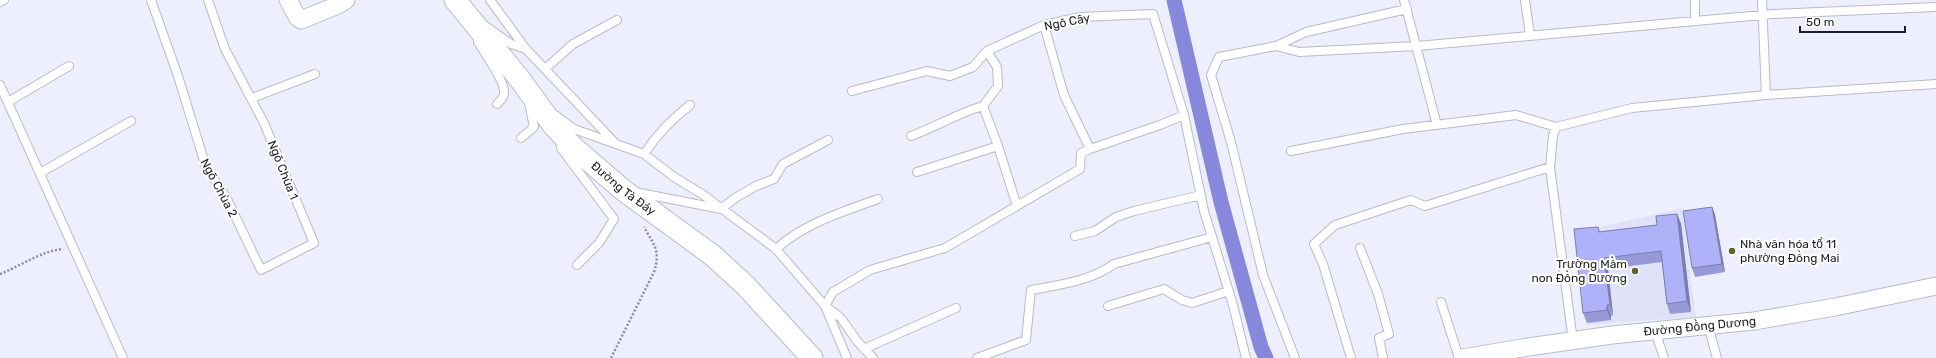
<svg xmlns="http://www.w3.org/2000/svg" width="1936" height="358" font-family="Rubik,sans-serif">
	<rect width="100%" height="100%" fill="#eeeffe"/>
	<path fill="#e0e2f8" d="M1682,208L1696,317L1587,325L1574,233Z"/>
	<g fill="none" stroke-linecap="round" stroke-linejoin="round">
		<path stroke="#8787db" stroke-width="15" d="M1174,0L1221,202L1261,347L1266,358"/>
		<defs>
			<path id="service" d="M151,0L178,76L206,167L226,197L261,270L314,243L264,123L225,49L208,0
				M490,0L526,49L614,142
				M1404,0L1437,125
				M1525,0L1530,35
				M1695,0V20
				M1762,0L1766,95
				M0,2L4,0
				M1044,25L1064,95L1090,149
				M487,27L511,44L526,49
				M478,42C484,52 506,83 504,93C504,98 500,101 497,104
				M1276,46L1299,52L1417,46L1773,14L1936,7
				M987,51L1044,25L1080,17L1153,14L1184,115L1204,211L1233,305L1246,358
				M545,69L573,44L617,20
				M0,85L123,358
				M852,91L927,71L950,76L973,67L987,51L997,67L998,86L983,106L998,146L1017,206
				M252,98L315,74
				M8,102L69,66
				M555,115L574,129L644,154L674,177L702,194L776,249L825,306L847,358
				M911,136C936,127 958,113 983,106
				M521,138L534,127L529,103
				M561,148L614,219L599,243L577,265
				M1291,151L1403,129L1516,115L1556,127L1632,108L1766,95L1936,84
				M644,154C657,134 672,119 690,105
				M1550,167L1553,136L1556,127
				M917,172L998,146
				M40,173L131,121
				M635,192L721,209L735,198L756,186L774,179L783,164L828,140
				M1075,236L1095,231L1116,217L1134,211L1201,195
				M1360,248L1378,294L1389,334L1379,338L1383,358
				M776,249C805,223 842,212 878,199
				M1441,302L1459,358
				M1108,306L1164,289L1182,300L1192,303L1229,291
				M1708,325L1717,358
				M1655,331L1664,358
				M864,349L956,308
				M873,358L857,341L841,318L825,306L833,292L870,270L945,248L1080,169L1081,153L1090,149L1160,125L1184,115
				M977,358L1026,340L1031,290C1059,285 1091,281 1114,264L1212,237
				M1295,358L1263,275L1231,142L1211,75L1219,57L1276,46L1306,32L1407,9
				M1351,358L1323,264L1314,244L1335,225L1411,200L1425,206L1550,167L1573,341"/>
			<g id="minor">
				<path d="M288,0L298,18L301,20L338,5L346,0"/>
				<path id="s1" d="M1462,358L1522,348L1612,335L1754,321L1835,307L1936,286"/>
			</g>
			<g id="tertiary">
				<path id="s2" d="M455,0L519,78L553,125L573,147L623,190L712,255L745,285L812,358"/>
			</g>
		</defs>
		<use href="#service" stroke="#b9bac8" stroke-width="10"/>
		<use href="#minor" stroke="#b9bac8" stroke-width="19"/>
		<use href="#tertiary" stroke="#b9bac8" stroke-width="23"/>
		<path stroke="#8e8e99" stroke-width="2.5" stroke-dasharray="2 2" stroke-linecap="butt" d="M0,274C21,266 41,251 63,249
			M611,358L654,272C661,251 654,245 644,227"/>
		<use href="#service" stroke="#fff" stroke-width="8"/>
		<use href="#minor" stroke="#fff" stroke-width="17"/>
		<use href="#tertiary" stroke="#fff" stroke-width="21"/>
	</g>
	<path fill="#9699d5" d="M1712,207L1715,215L1725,272L1695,277L1692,268Z
		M1677,214L1681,224L1691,312L1670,314L1667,304L1662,262L1608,269L1613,315L1611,316V320L1587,323L1583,313L1598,227L1600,232L1657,225Z"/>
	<path fill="#7a7dae" d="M1712,207L1715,215L1725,272L1722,264Z
		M1677,214L1681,224L1691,312L1687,301Z
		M1604,258L1608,269L1613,315L1610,305Z
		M1607,305L1611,316V320L1607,310Z"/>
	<path fill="#afb2f8" stroke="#7a7dae" d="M1712,207L1722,264L1692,268L1683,211Z
		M1677,214L1687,301L1667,304L1661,251L1604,258L1610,305H1607V310L1583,313L1574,229L1598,227L1599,232L1657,225L1656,216Z"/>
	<g fill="#60622f" stroke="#fff" stroke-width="1.5">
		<circle cx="1732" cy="251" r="4"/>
		<circle cx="1635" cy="271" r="4"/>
	</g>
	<g text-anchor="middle" stroke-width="4" stroke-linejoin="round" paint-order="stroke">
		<g font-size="12" fill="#1d1d22" stroke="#fff">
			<text transform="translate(1067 22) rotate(-11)" y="4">Ngõ Cây</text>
			<text transform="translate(283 170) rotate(68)" y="4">Ngõ Chùa 1</text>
			<text transform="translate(219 188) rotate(62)" y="4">Ngõ Chùa 2</text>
			<text dy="4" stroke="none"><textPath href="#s2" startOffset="254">Đường Tà Đáy</textPath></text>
			<text dy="4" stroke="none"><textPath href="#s1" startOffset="240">Đường Đồng Dương</textPath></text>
		</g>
		<g font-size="12" fill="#1d1d22" stroke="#fff" text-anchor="start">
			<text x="1740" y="248">Nhà văn hóa tổ 11<tspan x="1740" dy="14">phường Đồng Mai</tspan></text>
			<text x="1627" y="268" text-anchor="end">Trường Mầm<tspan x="1627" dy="14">non Đồng Dương</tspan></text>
		</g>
	</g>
	<path d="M1800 26v6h105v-6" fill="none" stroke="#1d1d22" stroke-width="2"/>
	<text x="1806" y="26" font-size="12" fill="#1d1d22" stroke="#ffffff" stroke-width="3" paint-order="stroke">50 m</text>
</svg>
